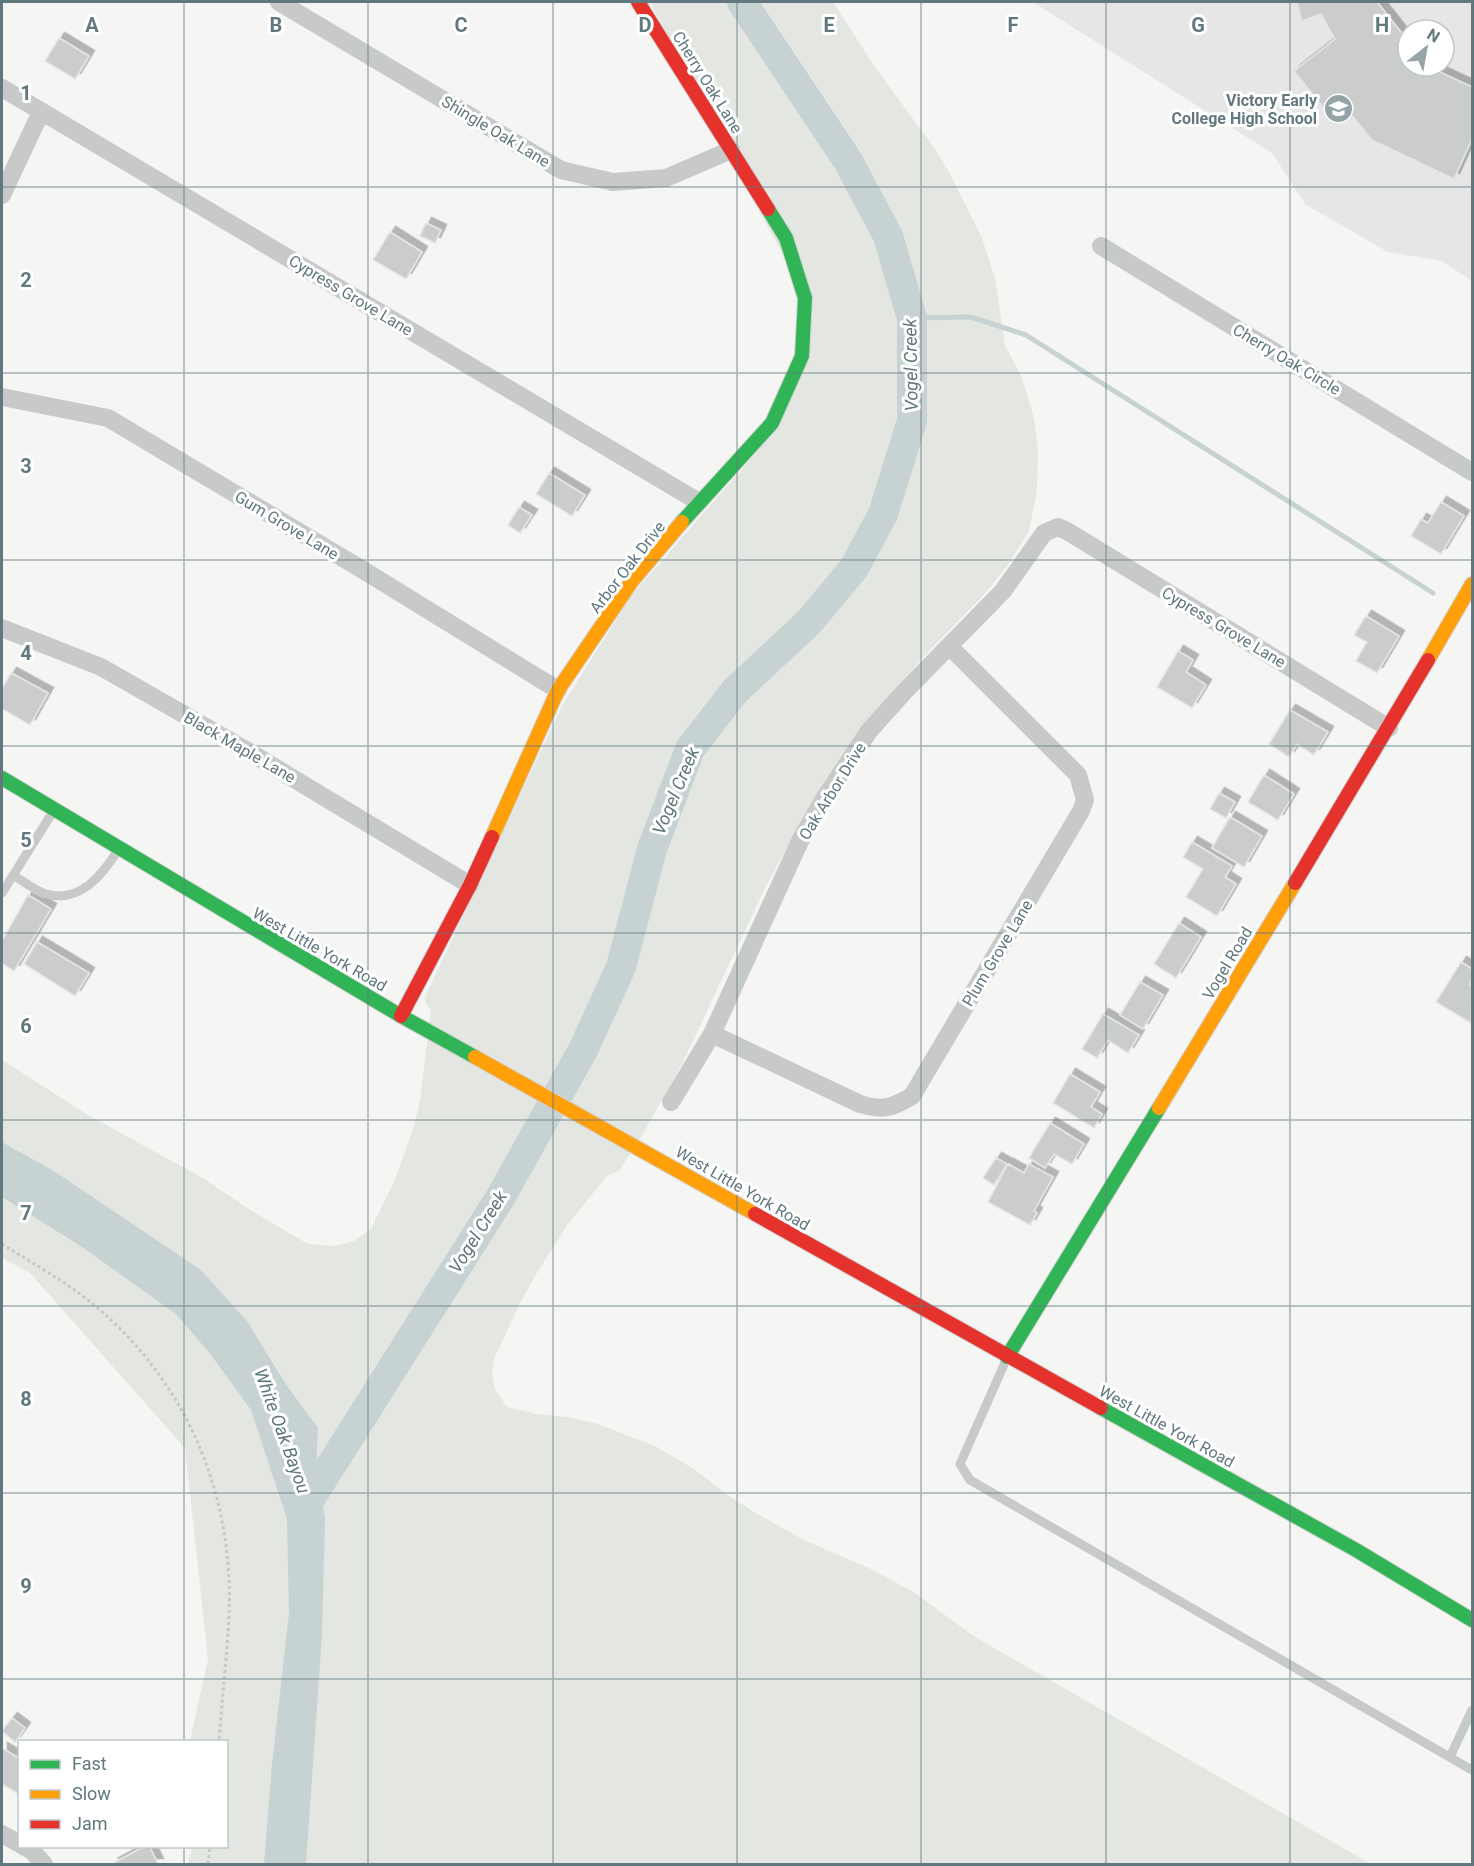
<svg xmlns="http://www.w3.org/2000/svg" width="1474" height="1866" font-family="Roboto,sans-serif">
	<defs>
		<filter id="shadow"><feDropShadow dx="5.5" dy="-5.5" stdDeviation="0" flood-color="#0004"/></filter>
	</defs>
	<rect width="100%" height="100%" fill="#f5f5f4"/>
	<path fill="#e5e6e5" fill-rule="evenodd" d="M1033,2H1472V281L1442,261L1388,252L1306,205L1272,153ZM1408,30H1444V66H1408Z"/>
	<path fill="#e4e7e1" d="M650,2H833L875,67L935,149L950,174L982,238L995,279L1005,345L1022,378L1033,414L1036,433L1038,452L1037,491L1029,531L1007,566L981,598L924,656L869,720L812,801L765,888L682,1064L644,1132L619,1171L607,1176L568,1224L535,1276L520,1303L494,1359L492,1375L495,1389L507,1407L536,1414L567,1417L598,1424L655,1446L694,1469L729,1496L754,1512L806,1541L871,1569L915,1593L975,1637L1371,1864H188L192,1847L226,1846V1742L190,1741L208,1659L185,1448L30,1273L2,1258V1060L88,1115L201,1177L255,1213L308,1244L335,1246L354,1241L371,1229L396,1177L414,1126L420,1100L431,1010L428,1007L424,999L563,704L631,596L762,446L813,313Z"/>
	<path fill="#c7d3d3" d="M2,1142L54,1171L201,1270L247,1321L285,1383L318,1428L316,1472L325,1517L322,1635L306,1864H264L272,1764L289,1613L287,1519L251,1410L211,1355L176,1314L82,1247L2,1197Z"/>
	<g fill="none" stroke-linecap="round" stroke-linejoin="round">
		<path stroke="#c7d3d3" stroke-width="5" d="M912,318L971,317L1026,335L1433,593"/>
		<path stroke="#c7d3d3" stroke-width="30" d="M308,1502L500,1198L583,1050L621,967L652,849L690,749L735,691L809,622L854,568L883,514L912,421V318L888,236L848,161L742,2"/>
	</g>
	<path fill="#cbcdcd" stroke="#e4e4e4" stroke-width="1.5" filter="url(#shadow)" d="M1297,2H1377L1408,41V66H1427L1472,87V139L1454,179L1372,140L1337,97L1324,108L1294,71L1335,39L1321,14L1302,21Z
		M59,38L89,56L75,79L45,61Z
		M426,223L441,230L435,243L420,236Z
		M390,232L422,252L406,279L373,260Z
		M549,473L585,495L572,516L536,494Z
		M1441,502L1464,516L1441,554L1411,536L1421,519L1428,523Z
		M519,507L532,515L520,533L508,525Z
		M1366,616L1399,636L1377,673L1356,661L1367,642L1354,635Z
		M1178,651L1193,660L1186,672L1206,685L1192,708L1157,687Z
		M11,673L48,693L30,725L3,709L2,712V689Z
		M1290,710L1328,732L1314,755L1297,744L1289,757L1269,744Z
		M1264,775L1294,794L1278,820L1248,802Z
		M1219,793L1235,802L1226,818L1210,809Z
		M1230,817L1262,836L1244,867L1212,848Z
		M1192,842L1232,866L1225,877L1236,884L1217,916L1186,897L1203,869L1183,857Z
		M28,895L51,909L14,971L2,963V941Z
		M1179,923L1201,937L1176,978L1154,964Z
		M37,942L89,973L75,996L24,964Z
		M1461,962L1472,969V979L1469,985L1472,987L1471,1023L1436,1002Z
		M1140,982L1163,995L1143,1029L1120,1015Z
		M1103,1014L1139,1035L1128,1053L1108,1040L1097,1058L1082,1049Z
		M1070,1074L1100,1092L1091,1107L1102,1114L1094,1128L1053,1103Z
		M1050,1123L1084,1144L1072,1164L1054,1154L1045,1168L1029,1158Z
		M996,1158L1007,1164L994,1185L983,1178Z
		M1008,1164L1024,1173L1029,1164L1053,1177L1034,1211L1037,1213L1030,1225L988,1202Z
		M12,1718L25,1728L15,1742L2,1731Z
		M2,1748L20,1759V1795L2,1784Z
		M145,1846H149L158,1864H112Z"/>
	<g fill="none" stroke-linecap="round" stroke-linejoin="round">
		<defs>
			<path id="fast" d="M682,522L772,423L802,356L805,298L786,238L768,209
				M2,778L401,1016L475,1057
				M1007,1357L1159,1108
				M1101,1408L1356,1550L1472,1620"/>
			<path id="slow" d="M1428,660L1472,584
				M492,837L558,690L632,581L682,522
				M475,1057L755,1214
				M1159,1108L1295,883"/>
			<path id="jam" d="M638,2L768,209
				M1295,883L1428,660
				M401,1016L470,885L492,837
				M755,1214L1101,1408"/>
		</defs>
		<use href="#fast" stroke="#d1d2d2" stroke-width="16"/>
		<use href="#slow" stroke="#d1d2d2" stroke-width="16"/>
		<use href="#jam" stroke="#d1d2d2" stroke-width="16"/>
		<path stroke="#c6c8c8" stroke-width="3" stroke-dasharray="3 3" stroke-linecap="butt" d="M2,1244C32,1263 65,1281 93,1304C186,1381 234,1494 229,1614C227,1657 222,1699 219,1742
			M208,1864L210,1846"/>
		<path stroke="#c8caca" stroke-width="9" d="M13,875C23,881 35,891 46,894C80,904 103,874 118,850
			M2,893L54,810
			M1007,1358L960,1464L970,1480L1472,1770
			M1450,1757L1472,1710"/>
		<path stroke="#c8caca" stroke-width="18" d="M279,2L561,170L613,182L666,178L731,150
			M2,88L699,502
			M2,195L41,112
			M1101,246L1472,472
			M2,397L108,418L363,570L558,690
			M2,628L101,667L246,750L470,885
			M712,1034L860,1104C883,1111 892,1108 912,1096L1081,811L1085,800L1078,775L949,646
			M671,1102L712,1034L800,841L822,802L869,731L905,691L1003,591L1044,533L1058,527L1067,531L1389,728
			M2,1834L20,1844
			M23,1846L32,1851L44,1864"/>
		<use href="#fast" stroke="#30b455" stroke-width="14"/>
		<use href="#slow" stroke="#ff9f0a" stroke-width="14"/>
		<use href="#jam" stroke="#e5322d" stroke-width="14"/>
	</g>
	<path fill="none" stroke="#61787e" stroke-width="1.5" stroke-opacity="0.55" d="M184,2V1742M368,2V1864M553,2V1864M737,2V1864M921,2V1864M1106,2V1864M1290,2V1864M2,187H1472M2,373H1472M2,560H1472M2,746H1472M2,933H1472M2,1120H1472M2,1306H1472M2,1493H1472M2,1679H1472M184,1846V1864"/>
	<defs>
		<symbol id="school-disc" viewBox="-11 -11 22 22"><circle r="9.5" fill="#95a4a7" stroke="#fff"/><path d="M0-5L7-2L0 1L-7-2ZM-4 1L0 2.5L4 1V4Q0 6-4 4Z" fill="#fff"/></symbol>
	</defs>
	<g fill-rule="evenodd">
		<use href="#school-disc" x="1322" y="92" width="33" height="33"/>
	</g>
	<g text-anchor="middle" stroke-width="6" stroke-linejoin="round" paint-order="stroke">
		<g font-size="16" fill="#61787e" stroke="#fff">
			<text transform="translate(708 82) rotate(58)" y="6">Cherry Oak Lane</text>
			<text transform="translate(496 131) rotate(31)" y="6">Shingle Oak Lane</text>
			<text transform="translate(351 295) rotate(31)" y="6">Cypress Grove Lane</text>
			<text transform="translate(1287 359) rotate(31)" y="6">Cherry Oak Circle</text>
			<text transform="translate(287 525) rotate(31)" y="6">Gum Grove Lane</text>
			<text transform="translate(627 567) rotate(-52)" y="6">Arbor Oak Drive</text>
			<text transform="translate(1224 627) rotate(31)" y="6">Cypress Grove Lane</text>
			<text transform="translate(240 747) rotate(30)" y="6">Black Maple Lane</text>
			<text transform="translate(832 791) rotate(-58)" y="6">Oak Arbor Drive</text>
			<text transform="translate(320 949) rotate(30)" y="6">West Little York Road</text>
			<text transform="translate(997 953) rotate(-59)" y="6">Plum Grove Lane</text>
			<text transform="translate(1227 963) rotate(-59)" y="6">Vogel Road</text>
			<text transform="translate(743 1188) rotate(30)" y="6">West Little York Road</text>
			<text transform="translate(1167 1426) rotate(29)" y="6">West Little York Road</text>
		</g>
		<g font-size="16" font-weight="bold" fill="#61787e" stroke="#fff" text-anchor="end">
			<text x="1317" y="106">Victory Early<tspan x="1317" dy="18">College High School</tspan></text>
		</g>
		<g font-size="18" font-style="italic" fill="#5c7879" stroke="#fff">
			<text transform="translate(911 365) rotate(-91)" y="6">Vogel Creek</text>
			<text transform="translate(676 791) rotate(-67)" y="6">Vogel Creek</text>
			<text transform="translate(478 1232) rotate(-58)" y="6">Vogel Creek</text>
			<text transform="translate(282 1431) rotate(70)" y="6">White Oak Bayou</text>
		</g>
	</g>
	<g font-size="20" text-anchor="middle" font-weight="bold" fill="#61787e" stroke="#fff" stroke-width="6" stroke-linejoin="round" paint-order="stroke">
		<text x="92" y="32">A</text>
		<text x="276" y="32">B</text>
		<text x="461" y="32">C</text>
		<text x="645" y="32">D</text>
		<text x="829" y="32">E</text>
		<text x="1013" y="32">F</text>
		<text x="1198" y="32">G</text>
		<text x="1382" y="32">H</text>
		<text x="26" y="100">1</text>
		<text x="26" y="287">2</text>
		<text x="26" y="473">3</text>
		<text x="26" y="660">4</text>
		<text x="26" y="847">5</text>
		<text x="26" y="1033">6</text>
		<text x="26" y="1220">7</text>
		<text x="26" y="1406">8</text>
		<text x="26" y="1593">9</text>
	</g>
	<rect width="1474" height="1866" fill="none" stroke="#61787e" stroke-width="6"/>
	<rect x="18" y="1740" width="210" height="108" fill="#ffffff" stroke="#c0c9cb" stroke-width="1.5"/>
	<rect x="30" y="1760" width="30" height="9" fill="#30b455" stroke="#c0c9cb" stroke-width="1.5"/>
	<text x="72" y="1770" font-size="18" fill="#61787e">Fast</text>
	<rect x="30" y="1790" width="30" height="9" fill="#ff9f0a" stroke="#c0c9cb" stroke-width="1.5"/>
	<text x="72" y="1800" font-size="18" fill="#61787e">Slow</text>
	<rect x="30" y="1820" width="30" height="9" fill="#e5322d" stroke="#c0c9cb" stroke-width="1.5"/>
	<text x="72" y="1830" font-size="18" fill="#61787e">Jam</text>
	<g transform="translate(1426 48) rotate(31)"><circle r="28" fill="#ffffff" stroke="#c0c9cb" stroke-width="1.5"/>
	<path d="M0-4.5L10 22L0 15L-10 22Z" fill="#95a4a7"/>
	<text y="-9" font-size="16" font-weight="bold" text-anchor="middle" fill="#61787e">N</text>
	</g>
</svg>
